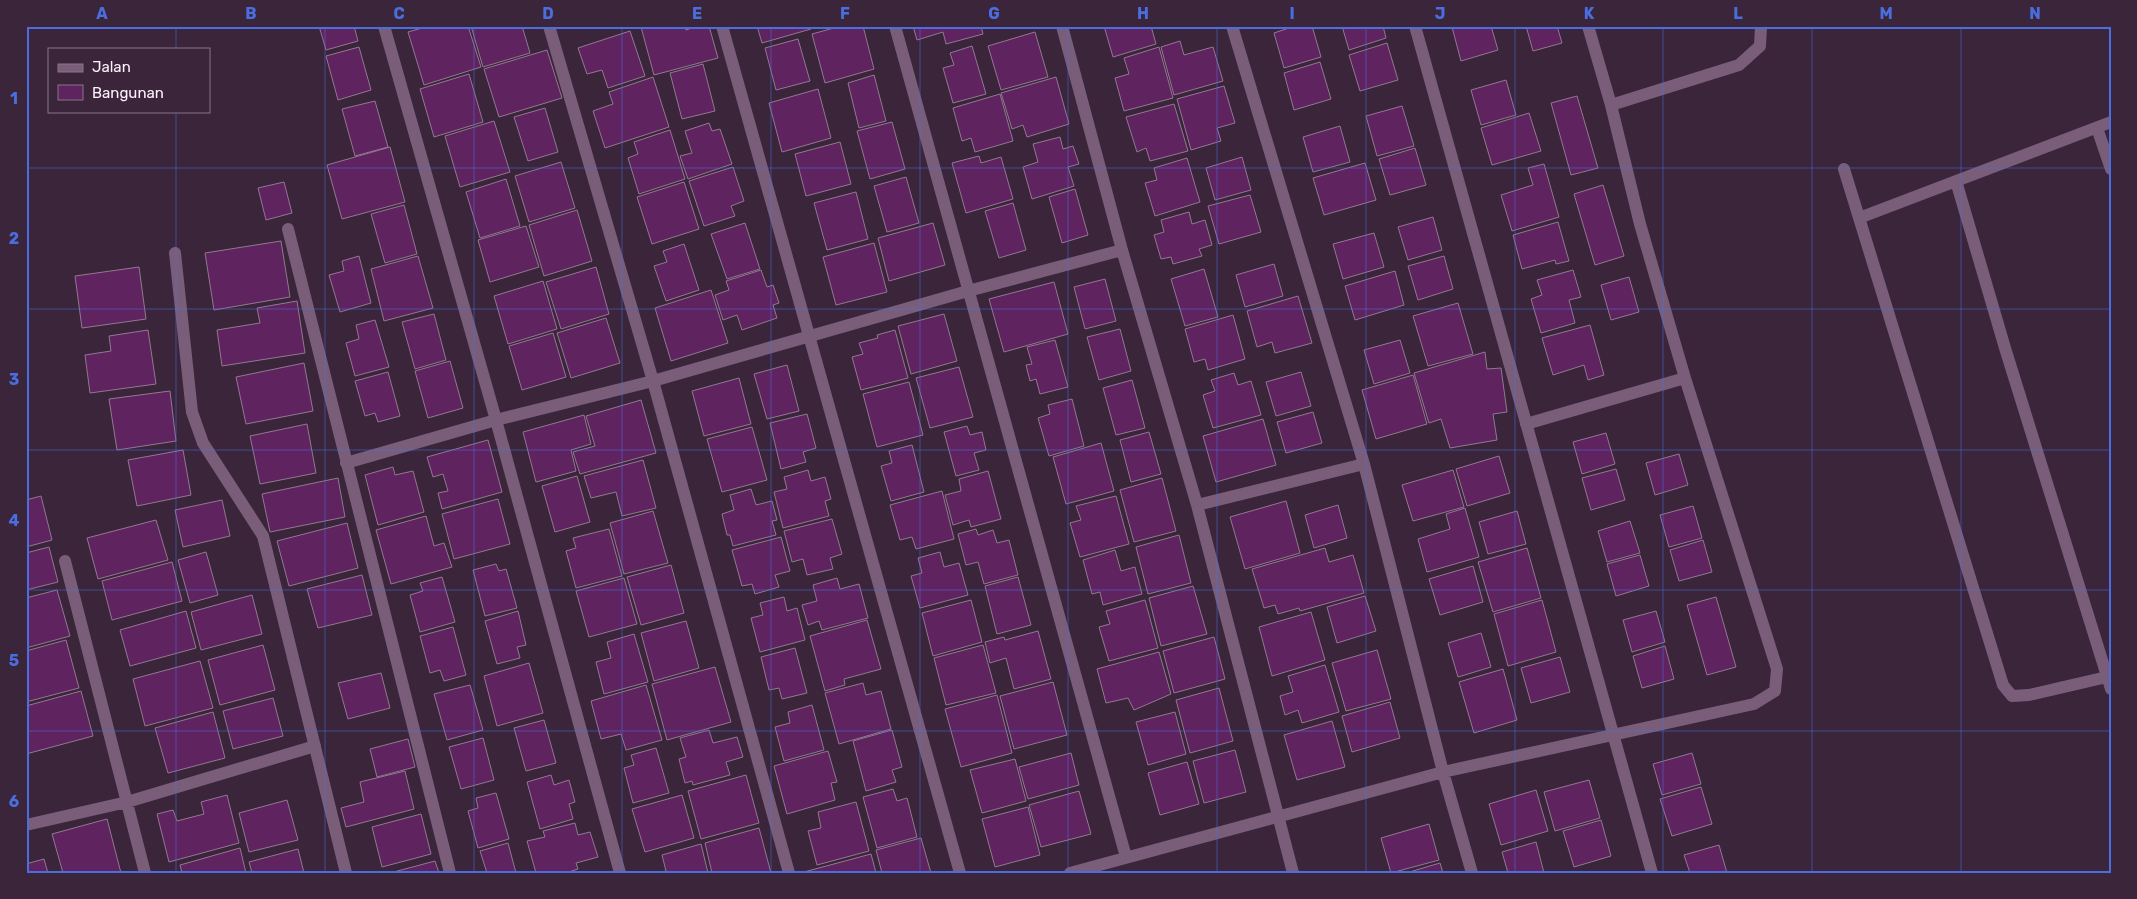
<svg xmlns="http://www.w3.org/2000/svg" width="2137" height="899" font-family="Rubik,sans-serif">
	<rect width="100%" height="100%" fill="#3a253a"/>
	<path fill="#5f2360" stroke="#927891" d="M319,26H354L358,41L326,50Z
		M429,26H468L481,67L424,85L408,32Z
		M471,26H522L530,53L483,67Z
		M646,26H685L686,30L698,26H709L718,58L654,75L641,27Z
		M757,26H810L811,29L762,43Z
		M841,26H863L874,69L825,83L812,34Z
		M913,26H981L983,34L946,44L943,32L917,40Z
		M1104,26H1151L1156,44L1113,57Z
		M1295,26H1312L1321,57L1284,68L1274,33Z
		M1342,26H1383L1386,38L1349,50Z
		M1491,26L1498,50L1461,61L1452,27Z
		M1526,26H1557L1562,43L1533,51Z
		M630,31L645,76L608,88L602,70L587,74L578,48Z
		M1035,32L1048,77L1001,90L988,46Z
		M798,39L810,81L776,90L765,48Z
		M1180,41L1184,55L1213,47L1223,81L1174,95L1161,47Z
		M1387,43L1398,80L1360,91L1349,55Z
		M972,46L986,94L953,103L943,68L954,65L950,53Z
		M359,47L371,90L338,100L326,56Z
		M1159,47L1173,98L1124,111L1115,78L1129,74L1124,58Z
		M547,50L562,98L499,117L484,69Z
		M1320,62L1331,99L1294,110L1284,73Z
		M703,64L715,111L682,119L670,73Z
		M469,74L483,122L434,137L420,89Z
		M874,75L886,121L859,128L848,83Z
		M653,77L669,127L605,148L593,111L613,104L609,92Z
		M1056,77L1069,124L1027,137L1023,125L1012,129L1001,93Z
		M1506,80L1516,115L1481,125L1471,90Z
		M1224,86L1235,123L1217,128L1221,141L1191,150L1177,99Z
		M818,89L831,138L782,152L769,103Z
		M1000,94L1013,141L975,152L971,138L962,141L953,108Z
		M1577,96L1598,168L1571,175L1551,103Z
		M375,101L388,147L355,156L342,109Z
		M1174,104L1188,151L1150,161L1146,148L1137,152L1126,117Z
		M1402,106L1414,146L1377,156L1366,116Z
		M545,108L558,152L528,161L514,117Z
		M1529,113L1541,151L1492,165L1481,128Z
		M494,121L510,172L460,187L445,136Z
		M892,122L905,169L870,179L857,131Z
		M709,123L712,131L720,129L732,164L688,179L680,156L692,153L685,131Z
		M1340,126L1350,162L1313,172L1303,137Z
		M670,130L685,179L639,194L628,158L638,154L634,142Z
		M1060,137L1063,149L1073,146L1079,164L1068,167L1074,186L1032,199L1023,167L1038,162L1033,144Z
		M840,142L851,184L806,196L795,154Z
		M390,147L405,202L342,219L327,165Z
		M1415,148L1426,185L1390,195L1379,159Z
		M979,156L981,163L1001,157L1013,199L966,213L952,163Z
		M1242,157L1251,190L1215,200L1206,168Z
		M1187,158L1200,202L1155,216L1145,183L1157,180L1154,168Z
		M561,162L575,208L529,222L515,176Z
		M1365,163L1376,200L1324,215L1313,178Z
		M1544,164L1559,217L1512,231L1501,195L1533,185L1528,168Z
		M733,167L744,201L731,206L735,216L704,226L689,181Z
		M906,177L919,223L887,232L874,186Z
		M506,179L520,226L480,238L466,192Z
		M284,182L292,213L266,220L258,188Z
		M684,182L699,229L652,244L637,197Z
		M1603,185L1624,256L1595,265L1574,194Z
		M1075,189L1088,235L1062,243L1049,197Z
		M856,192L868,239L827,250L814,203Z
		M1250,195L1261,232L1219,244L1208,206Z
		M1013,203L1026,250L999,258L985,211Z
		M404,205L417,254L385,263L371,214Z
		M577,210L592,261L544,276L529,225Z
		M1189,212L1192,224L1205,220L1212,245L1199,249L1202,256L1173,264L1171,257L1161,259L1154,235L1164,232L1161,220Z
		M1433,217L1442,250L1408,260L1398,227Z
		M1558,222L1569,261L1556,264L1555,260L1522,269L1513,235Z
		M745,223L760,269L727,279L711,234Z
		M933,223L945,265L889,281L878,238Z
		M526,226L539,267L490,282L478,240Z
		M1374,233L1384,267L1343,279L1333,244Z
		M281,241L290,297L214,310L205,253Z
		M874,243L887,292L836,305L823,257Z
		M684,244L699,290L666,301L654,266L667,262L663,251Z
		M359,256L371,303L340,312L329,275L344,271L342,261Z
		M418,256L433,308L384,321L371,269Z
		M1444,256L1453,289L1418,300L1408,266Z
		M1274,264L1283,296L1245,307L1236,275Z
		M139,267L146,319L82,328L75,276Z
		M596,267L609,314L561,329L546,282Z
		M1204,269L1218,317L1185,326L1171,279Z
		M761,270L767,287L773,285L779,303L773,305L777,318L742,330L737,315L723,320L715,295L729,290L726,281Z
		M1573,270L1581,297L1569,300L1575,323L1541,333L1531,299L1542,295L1537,280Z
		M1395,271L1404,305L1355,320L1345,286Z
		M1629,277L1639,312L1611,320L1601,285Z
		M1105,279L1116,321L1085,329L1074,287Z
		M543,281L557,329L508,344L494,296Z
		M1054,282L1068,334L1004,352L989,299Z
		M711,290L728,343L671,361L655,308Z
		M1298,296L1312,343L1275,353L1272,342L1257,347L1247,311Z
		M297,301L305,353L222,366L217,330L260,323L257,308Z
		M1458,303L1473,354L1428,366L1413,316Z
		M434,314L446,360L415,369L402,322Z
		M944,314L957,361L911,374L898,326Z
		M1233,315L1245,359L1208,370L1205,359L1194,362L1185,329Z
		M606,318L620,363L571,378L557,333Z
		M375,320L389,367L355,376L346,343L359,339L356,325Z
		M1590,325L1604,375L1588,380L1584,365L1553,375L1542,338Z
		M1120,329L1131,371L1099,380L1087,337Z
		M148,330L156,384L90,393L85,355L111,351L109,336Z
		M895,330L908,378L861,390L852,357L863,354L859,343L878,338L877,335Z
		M553,333L566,377L522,390L509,346Z
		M1055,340L1068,387L1040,394L1036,379L1030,381L1026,365L1032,364L1027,347Z
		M1400,340L1410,373L1374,384L1364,350Z
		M1485,352L1487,369L1501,368L1507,412L1493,414L1497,440L1450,448L1441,419L1429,423L1414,373Z
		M450,361L463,408L428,418L415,371Z
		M304,363L313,411L246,424L236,377Z
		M787,365L799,411L767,419L754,374Z
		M959,367L973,417L930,428L916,378Z
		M388,372L400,416L378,422L375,413L365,416L355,381Z
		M1301,372L1311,406L1276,416L1266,382Z
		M1234,373L1238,385L1251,381L1261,415L1213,428L1203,395L1215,391L1211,380Z
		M1413,375L1427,424L1376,439L1362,390Z
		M739,378L751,424L704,436L692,391Z
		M1132,380L1145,428L1116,435L1103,388Z
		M909,382L923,435L877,447L863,394Z
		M170,391L176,441L117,450L109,399Z
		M1072,399L1084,446L1049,456L1038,418L1050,414L1048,405Z
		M641,400L656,453L580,474L573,452L595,446L586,416Z
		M1313,412L1322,443L1286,453L1277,422Z
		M807,414L816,448L803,452L806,462L781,469L770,423Z
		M584,415L591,444L571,450L576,471L536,482L523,432Z
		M1263,419L1276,465L1216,482L1203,436Z
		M307,424L316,473L260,484L250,436Z
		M967,426L970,435L982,432L986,450L974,453L979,470L956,476L944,432Z
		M752,427L767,480L722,492L707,439Z
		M1149,432L1161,474L1131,482L1120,440Z
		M1606,433L1615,464L1582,474L1573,442Z
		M488,440L502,492L442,509L438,493L448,491L443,474L433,477L427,457Z
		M1101,443L1114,491L1066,504L1053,457Z
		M912,445L924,492L891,501L881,466L892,463L889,451Z
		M183,450L191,495L137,506L128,460Z
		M1679,454L1688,485L1655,495L1646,463Z
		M1499,456L1510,493L1467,506L1456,469Z
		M643,460L656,508L622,516L616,492L591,498L584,476Z
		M393,467L395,475L413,471L424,512L378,525L365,475Z
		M1616,469L1625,500L1591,510L1582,478Z
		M808,470L811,481L825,477L831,499L825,501L829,516L783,528L774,492L787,489L784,477Z
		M1453,470L1464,507L1413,521L1402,485Z
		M988,471L1001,519L971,527L969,520L953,525L945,495L961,491L959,479Z
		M577,476L590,522L555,532L542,486Z
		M338,478L345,517L270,532L262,494Z
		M1162,478L1176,531L1134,542L1120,490Z
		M751,489L756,505L772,501L777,520L772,521L776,535L733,546L730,535H727L722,514L734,510L730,495Z
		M942,491L954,539L916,549L912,537L900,540L890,505Z
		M41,496L52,540L26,547V500Z
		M1116,496L1129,544L1080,557L1070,523L1081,520L1076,506Z
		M498,499L510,544L454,559L442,514Z
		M222,500L230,536L183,547L175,510Z
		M1286,501L1300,553L1245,569L1230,517Z
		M1338,505L1347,538L1314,548L1305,515Z
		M1693,506L1702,538L1669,547L1660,515Z
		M1465,508L1479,557L1427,572L1418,539L1450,529L1446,514Z
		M653,511L668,563L624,574L610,523Z
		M1517,511L1526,544L1488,554L1479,522Z
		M426,516L434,546L444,543L452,567L391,584L376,530Z
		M832,519L842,554L830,558L833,569L807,575L803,559L792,562L784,531Z
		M156,520L168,560L98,579L87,538Z
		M1630,521L1640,553L1607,562L1598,531Z
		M347,523L358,568L289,586L277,541Z
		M609,529L622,576L576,588L566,551L576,548L573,538Z
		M976,529L978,535L993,530L997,543L1009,540L1018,575L984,584L978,562L966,565L958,534Z
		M1179,535L1191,583L1148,594L1136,547Z
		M781,537L790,571L775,575L779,587L755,594L752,584L742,586L732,550Z
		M1703,540L1712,572L1679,581L1670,550Z
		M49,547L58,582L26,590V553Z
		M1325,548L1329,562L1353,555L1364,593L1300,611L1299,608L1278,614L1275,605L1264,608L1252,569Z
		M1527,548L1541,598L1493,612L1478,562Z
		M1115,550L1121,571L1135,567L1142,594L1103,605L1100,592L1092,594L1083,560Z
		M206,552L218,595L190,603L178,560Z
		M940,552L944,567L959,563L968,595L920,608L911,576L922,573L918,558Z
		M1640,555L1649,586L1616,596L1607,564Z
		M172,562L182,601L112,620L102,581Z
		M496,564L499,571L506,569L517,608L485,616L473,570Z
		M671,565L684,613L641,625L627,577Z
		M1473,566L1483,602L1440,615L1429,579Z
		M362,575L372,615L318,628L307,589Z
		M442,577L455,622L420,632L410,595L423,591L420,583Z
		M1018,577L1031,625L997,634L985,586Z
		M624,578L637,624L589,637L576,591Z
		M837,578L840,589L859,584L868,618L822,630L819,621L808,625L802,605L817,601L813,585Z
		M1193,586L1207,634L1161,646L1149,598Z
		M57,590L70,636L26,648V598Z
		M252,595L262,634L201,650L191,612Z
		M1365,596L1376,631L1337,643L1327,607Z
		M784,597L787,611L797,608L805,640L760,652L751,618L763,615L760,603Z
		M1716,597L1736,667L1707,675L1687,605Z
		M971,600L982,642L933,656L922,613Z
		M1145,600L1158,648L1109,661L1099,627L1110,624L1106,611Z
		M1542,600L1556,652L1508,666L1494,614Z
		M186,611L196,648L130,666L120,630Z
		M518,611L526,645L517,647L520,658L497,664L485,621Z
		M1656,611L1665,642L1632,652L1623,620Z
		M1311,612L1325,660L1272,676L1259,627Z
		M867,620L881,669L844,679L845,685L825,691L810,636Z
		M686,621L699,668L654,681L641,633Z
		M453,627L466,675L444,681L440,670L430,673L420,636Z
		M1038,631L1051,679L1014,689L1006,658L990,663L985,642L1004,637L1005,640Z
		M1481,633L1491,667L1458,677L1448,643Z
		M634,634L648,682L604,694L596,662L611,658L607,642Z
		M1214,637L1225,679L1174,693L1163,651Z
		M66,640L79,688L26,702V651Z
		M263,645L275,690L220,705L208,660Z
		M983,645L996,693L946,705L934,658Z
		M1665,646L1674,679L1642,688L1633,656Z
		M795,648L807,693L782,699L779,688L769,690L761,657Z
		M1377,650L1391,699L1346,711L1332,663Z
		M1159,652L1171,694L1134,710L1128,698L1106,703L1097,669Z
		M1560,657L1570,692L1531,703L1521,668Z
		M200,661L213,708L145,726L133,679Z
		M529,663L543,713L497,726L484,676Z
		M1325,665L1339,712L1302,723L1298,710L1285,715L1280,696L1293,692L1288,676Z
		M715,667L731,722L667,740L652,684Z
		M1503,669L1517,720L1474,733L1459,682Z
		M381,673L390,708L348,719L338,683Z
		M1053,682L1067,735L1014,749L1000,696Z
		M863,683L866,695L881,691L891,729L839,744L825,693Z
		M470,685L483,730L447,740L434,694Z
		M646,685L662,740L626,750L621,734L601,739L591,701Z
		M1219,688L1233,741L1190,753L1176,700Z
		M81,691L93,736L26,754V706Z
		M997,695L1012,753L961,767L945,709Z
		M273,698L283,736L233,749L223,711Z
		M1390,702L1400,738L1352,752L1342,716Z
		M812,705L824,750L784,761L775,727L790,723L788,712Z
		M213,712L225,758L168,773L155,728Z
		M1175,712L1186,754L1148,765L1136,722Z
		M544,720L556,763L526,771L514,728Z
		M1332,721L1345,767L1297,780L1284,735Z
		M709,730L713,743L737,737L743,757L726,762L730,775L693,785L692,781L685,783L679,759L686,757L680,738Z
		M892,730L902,767L892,770L896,782L866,791L853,741Z
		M483,738L494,780L461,789L449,747Z
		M408,739L415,767L377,777L370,749Z
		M656,748L669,793L633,803L624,768L634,765L631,755Z
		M1235,750L1246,792L1204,803L1193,761Z
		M828,751L837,782L831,783L835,800L787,814L774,766Z
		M1071,753L1079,785L1028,799L1019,767Z
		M1692,753L1701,784L1662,795L1653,764Z
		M1015,759L1026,801L982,813L970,770Z
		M1187,762L1199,804L1160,815L1148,773Z
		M405,771L414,809L346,827L341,808L364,802L360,782Z
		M551,775L554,785L569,780L575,802L569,804L573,819L540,829L527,782Z
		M746,775L759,823L701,839L688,791Z
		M1589,780L1600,818L1555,831L1544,792Z
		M1701,787L1712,824L1672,836L1660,799Z
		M893,789L897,801L907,798L917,837L877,848L863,797Z
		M1536,790L1548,831L1501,845L1489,804Z
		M1079,791L1091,834L1041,847L1029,805Z
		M496,793L509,839L478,848L468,811L478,808L476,798Z
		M227,795L239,843L169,862L157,814L173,810L177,821L204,814L201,802Z
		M682,795L694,838L645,852L632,809Z
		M287,800L298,840L249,852L239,813Z
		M856,802L869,851L817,865L808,831L821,828L818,812Z
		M1028,807L1040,855L995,867L982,819Z
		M421,814L431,854L382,867L372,827Z
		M107,819L121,873H63L52,834Z
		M1601,820L1611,856L1574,867L1563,831Z
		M575,823L578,835L590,832L598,857L576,863L578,869L566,873H536L527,841L545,837L543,831Z
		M1429,824L1439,860L1391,873L1381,838Z
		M759,828L771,873H712L705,843Z
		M921,838L931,873H882L876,850Z
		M1536,842L1544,873H1508L1502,852Z
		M508,843L516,873H487L480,851Z
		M701,844L708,873H658L666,871L662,855Z
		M1719,845L1727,873H1690L1684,855Z
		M240,848L246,873H182L180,865Z
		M298,849L304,873H252L249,862Z
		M871,854L876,873H805L804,872Z
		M44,859L48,873H26V864Z
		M435,861L439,873H390Z
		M1440,863L1443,873H1406Z"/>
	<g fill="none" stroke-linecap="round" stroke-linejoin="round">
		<path stroke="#7a5e79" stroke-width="12" d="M384,26L496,420L620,873
			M549,26L653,381L789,873
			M722,26L960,873
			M895,26L1126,857
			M1062,26L1122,250L1197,505L1293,873
			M1232,26L1364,464L1443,772L1472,873
			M1415,26L1652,873
			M1611,105L1739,65L1760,46L1761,26
			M2097,128L2111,169
			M1844,169L2003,685L2012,696L2029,695L2111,676
			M1956,181L2005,348L2111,689
			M1859,218L2111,122
			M288,229L450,873
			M175,253L192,412L203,443L263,536L346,873
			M1526,424L1685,378
			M346,463L496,420L653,381L968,291L1122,250
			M1197,505L1364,464
			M65,561L145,873
			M26,825L127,802L315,746
			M1070,873L1443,772L1754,704L1775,691L1777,669L1685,378L1640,224L1611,105L1588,26"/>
	</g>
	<path fill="none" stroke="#4a6edf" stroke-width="1" stroke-opacity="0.55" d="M176,26V49M325,26V873M474,26V873M622,26V873M771,26V873M920,26V873M1068,26V873M1217,26V873M1366,26V873M1515,26V873M1663,26V873M1812,26V873M1961,26V873M176,111V873M26,168H2111M26,309H2111M26,450H2111M26,590H2111M26,731H2111"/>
	<rect width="2137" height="899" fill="none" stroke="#3a253a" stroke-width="55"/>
	<rect x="48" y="48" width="162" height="65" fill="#3a253a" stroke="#887688"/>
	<rect x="58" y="64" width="25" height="8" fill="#7a5e79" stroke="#887688"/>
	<text x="92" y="72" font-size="15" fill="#fef0fd">Jalan</text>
	<rect x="58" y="85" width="25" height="15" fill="#5f2360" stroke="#887688"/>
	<text x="92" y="98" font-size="15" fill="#fef0fd">Bangunan</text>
	<rect x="28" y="28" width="2082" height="844" fill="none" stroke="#4a6edf" stroke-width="2"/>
	<g font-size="16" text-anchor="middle" font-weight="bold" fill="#4a6edf">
		<text x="102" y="19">A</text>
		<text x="251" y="19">B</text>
		<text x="399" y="19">C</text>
		<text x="548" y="19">D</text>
		<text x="697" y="19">E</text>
		<text x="845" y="19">F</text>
		<text x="994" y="19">G</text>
		<text x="1143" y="19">H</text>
		<text x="1292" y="19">I</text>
		<text x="1440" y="19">J</text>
		<text x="1589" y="19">K</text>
		<text x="1738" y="19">L</text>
		<text x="1886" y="19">M</text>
		<text x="2035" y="19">N</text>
		<text x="14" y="104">1</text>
		<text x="14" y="244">2</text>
		<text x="14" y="385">3</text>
		<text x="14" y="526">4</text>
		<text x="14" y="666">5</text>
		<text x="14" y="807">6</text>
	</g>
</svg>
